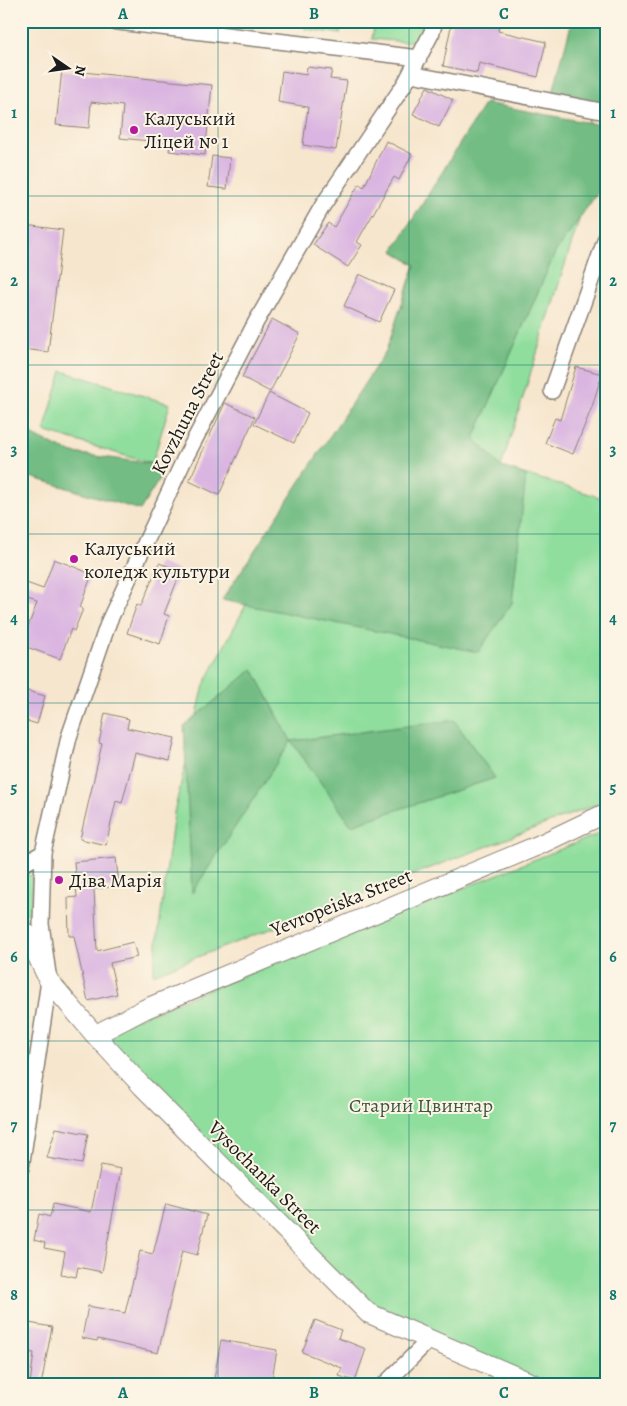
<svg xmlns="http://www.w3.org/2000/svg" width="627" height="1406" font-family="Alegreya,serif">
	<rect width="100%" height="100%" fill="#fcf5e5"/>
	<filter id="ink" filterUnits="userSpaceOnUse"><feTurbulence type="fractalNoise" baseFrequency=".02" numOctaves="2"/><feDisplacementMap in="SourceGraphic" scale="10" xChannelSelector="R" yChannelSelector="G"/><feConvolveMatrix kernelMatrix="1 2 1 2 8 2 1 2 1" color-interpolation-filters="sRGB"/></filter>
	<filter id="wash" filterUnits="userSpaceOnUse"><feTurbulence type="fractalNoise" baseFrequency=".0096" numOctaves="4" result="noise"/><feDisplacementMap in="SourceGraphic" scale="20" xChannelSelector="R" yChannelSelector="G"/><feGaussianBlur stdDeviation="1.12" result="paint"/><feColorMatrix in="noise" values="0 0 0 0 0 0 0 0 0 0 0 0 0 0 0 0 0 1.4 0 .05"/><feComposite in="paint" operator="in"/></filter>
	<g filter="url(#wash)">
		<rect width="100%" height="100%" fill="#f7e6ce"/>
		<path fill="#8fde9d" stroke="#567d5c" d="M307,21H342L340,34L305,29Z
			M375,21H425L420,37L406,42L372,39Z
			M604,141L501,467L606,499V801L153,974L174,813L204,685L314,475L386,351L415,265L393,251Z
			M62,371L170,404L152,464L44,431Z
			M606,831V1385H536L368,1313L95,1035Z
			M28,875L33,876L32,919L21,907V878Z"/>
		<path fill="#73bd84" stroke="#486c50" d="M572,21H606V103L553,92Z
			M485,103L606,126V181L556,251L474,438L501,467L526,475L512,603L478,652L222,600L386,351L415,265L393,251Z
			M21,429L57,447L73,453L152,464L160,478L140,510L21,474Z
			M253,669L291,741L454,720L495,778L351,825L291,741L192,893L184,726Z"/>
		<g id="blocks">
			<path fill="#dab5e1" d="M452,21H500L498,31L546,42L538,77L479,63L477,73L443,66Z
				M307,67L332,70L330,79L347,81L336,150L303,145L308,107L278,102L282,71L306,75Z
				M62,70L212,85L205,155L169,151L170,143L120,138L123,106L91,102L89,128L56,125Z
				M427,87L453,100L439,127L413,114Z
				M386,141L412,154L399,180L394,177L357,242L362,245L348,267L313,245L328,223L334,227L359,184L364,187Z
				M212,156L230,158L227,189L208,187Z
				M25,225L63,230L48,352L21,349V251Z
				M359,274L394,290L379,322L344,306Z
				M272,319L300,334L270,392L242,377Z
				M576,367L602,374L592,407L573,454L545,443L555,418L560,420Z
				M269,393L308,413L294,443L254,424Z
				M225,403L255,417L219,495L189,481Z
				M54,559L92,574L80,607L83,609L74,631L71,629L60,659L21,645L37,603L21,598V581L43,589Z
				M159,563L181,571L164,614L169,616L160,644L127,633L137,604L141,606Z
				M21,689L45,696L37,724L21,719Z
				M105,713L129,719L127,728L175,738L170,761L135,753L122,803L116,801L106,845L80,839L102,744L99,743Z
				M116,858L119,886L94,889L97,951L133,942L137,957L110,963L117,994L88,1001L74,936H69L68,898L77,897L74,862Z
				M56,1128L88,1134L82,1164L47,1158Z
				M101,1165L121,1169L102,1272L78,1267L76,1277L61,1274L65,1252L44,1248L45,1243L34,1240L39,1214L50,1217L53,1204L91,1212Z
				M166,1204L207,1215L197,1255L182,1251L158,1353L98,1339L97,1341L82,1338L88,1306L125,1313L140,1251L153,1254Z
				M315,1320L341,1330L338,1338L366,1349L355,1381L339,1376L342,1368L302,1352Z
				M23,1322L52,1327L41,1385L30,1384L34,1353L21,1351Z
				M221,1340L277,1350L271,1385H213Z"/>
		</g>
	</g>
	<g filter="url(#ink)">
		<use href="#blocks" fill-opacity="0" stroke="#8a8175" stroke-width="1"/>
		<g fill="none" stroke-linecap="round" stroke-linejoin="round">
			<defs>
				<path id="minor" d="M110,21L419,58
					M411,74L606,112
					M552,391L606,238
					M21,865L43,853
					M21,1168L49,981L41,924L43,853L69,737L109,621L184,460L256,322L323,205L406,82L432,32L435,21
					M384,1385L430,1339"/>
				<path id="tertiary" d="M21,928L27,934L49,981L95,1035L142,1086L368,1313L536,1385
					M95,1035L145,1009L539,845L606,813"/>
			</defs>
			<use href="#minor" stroke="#8a8175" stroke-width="18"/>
			<use href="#tertiary" stroke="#8a8175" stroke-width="21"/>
			<use href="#minor" stroke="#fff" stroke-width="15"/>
			<use href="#tertiary" stroke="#fff" stroke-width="19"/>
		</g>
	</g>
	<path fill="none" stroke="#0f766e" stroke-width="1" stroke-opacity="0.55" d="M218,21V1385M409,21V1385M21,196H606M21,365H606M21,534H606M21,703H606M21,872H606M21,1041H606M21,1210H606"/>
	<g fill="#b5179e" stroke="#fcf5e5" stroke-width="2">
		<circle cx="134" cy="130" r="5"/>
		<circle cx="74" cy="559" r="5"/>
		<circle cx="59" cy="880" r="5"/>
	</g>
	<g text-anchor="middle" stroke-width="4" stroke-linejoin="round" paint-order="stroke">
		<g font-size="20" fill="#1c1c1c" stroke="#fcf5e5" text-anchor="start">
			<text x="144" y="125">Калуський<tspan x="144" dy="23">Ліцей № 1</tspan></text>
			<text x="84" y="555">Калуський<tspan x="84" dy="23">коледж культури</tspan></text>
			<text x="69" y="887">Діва Марія</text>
		</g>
		<g font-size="20" fill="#1c1c1c" stroke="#fcf5e5">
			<text transform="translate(187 413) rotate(-63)" y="7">Kovzhuna Street</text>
			<text transform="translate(341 902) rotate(-22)" y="7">Yevropeiska Street</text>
			<text transform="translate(265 1177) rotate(45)" y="7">Vysochanka Street</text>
		</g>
		<g font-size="20" fill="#3e5643" stroke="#fcf5e5">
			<text x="421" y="1112">Старий Цвинтар</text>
		</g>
	</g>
	<rect width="627" height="1406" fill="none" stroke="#fcf5e5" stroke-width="55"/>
	<g transform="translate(68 68) rotate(103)" stroke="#fcf5e5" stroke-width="4" paint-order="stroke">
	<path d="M0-4L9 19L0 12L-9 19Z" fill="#1c1c1c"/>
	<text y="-8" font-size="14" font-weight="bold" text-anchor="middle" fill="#1c1c1c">N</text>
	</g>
	<rect x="28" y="28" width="572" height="1350" fill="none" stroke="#0f766e" stroke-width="2"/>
	<g font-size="16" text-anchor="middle" font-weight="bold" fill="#0f766e">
		<text x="123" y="19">A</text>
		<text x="314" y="19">B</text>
		<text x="504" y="19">C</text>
		<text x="14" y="118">1</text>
		<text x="613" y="118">1</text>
		<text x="14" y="286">2</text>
		<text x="613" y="286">2</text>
		<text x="14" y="455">3</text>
		<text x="613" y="455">3</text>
		<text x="14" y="624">4</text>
		<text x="613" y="624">4</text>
		<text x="14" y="793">5</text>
		<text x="613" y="793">5</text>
		<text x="14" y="962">6</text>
		<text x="613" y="962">6</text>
		<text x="14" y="1131">7</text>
		<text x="613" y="1131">7</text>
		<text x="14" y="1300">8</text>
		<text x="613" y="1300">8</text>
		<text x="123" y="1398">A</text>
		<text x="314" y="1398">B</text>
		<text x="504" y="1398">C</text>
	</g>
</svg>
